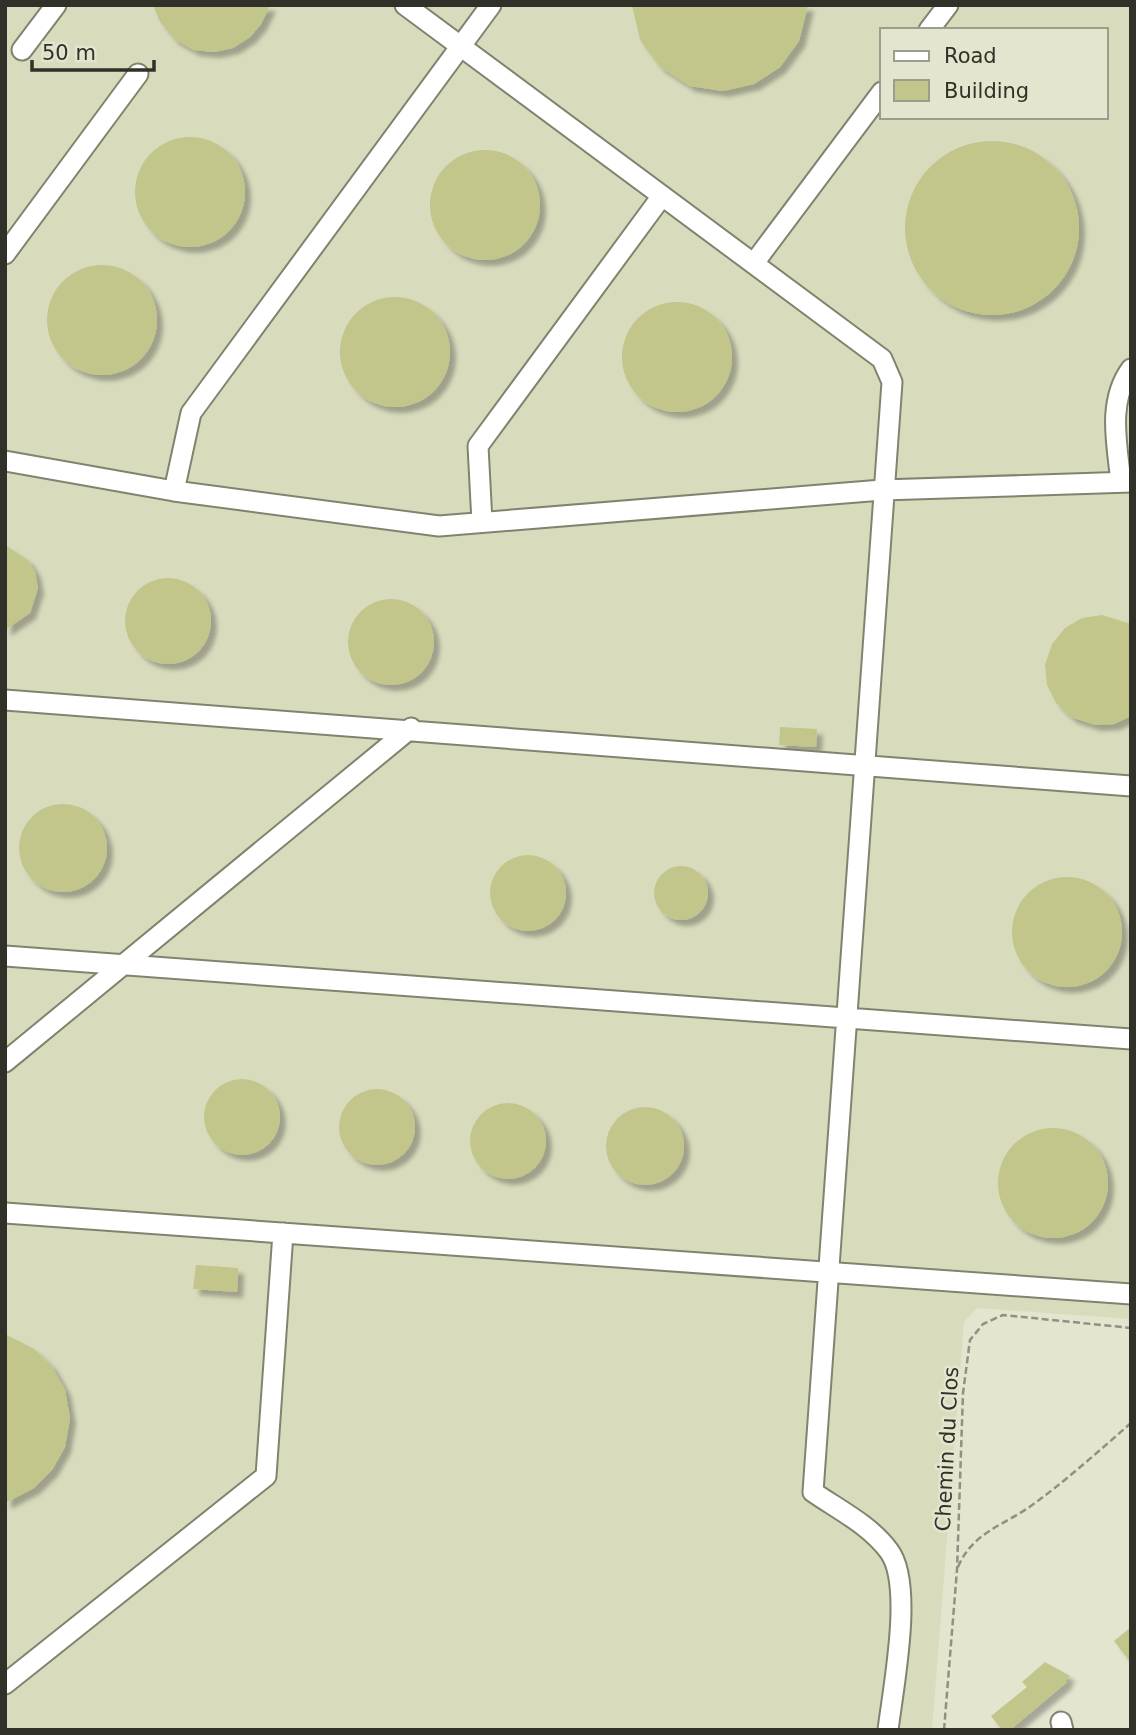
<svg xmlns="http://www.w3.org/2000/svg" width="1136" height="1735" font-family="'DejaVu Sans',sans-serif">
	<defs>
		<filter id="shadow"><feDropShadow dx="6" dy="6" stdDeviation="2" flood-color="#0004"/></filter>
	</defs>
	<rect width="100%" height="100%" fill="#e3e5ce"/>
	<path fill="#d9dbbd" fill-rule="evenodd" d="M5,5H1131V1319L977,1308L964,1322L932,1730H5ZM882,30H1106V117H882Z"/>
	<path fill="#c2c68b" filter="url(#shadow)" d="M153,5H270L261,24L250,37L233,48L214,52L194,50L174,39L160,22Z
		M632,5H808L799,41L780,67L754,84L723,91L690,86L659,66L640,40Z
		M135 192a55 55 0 1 1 110 0a55 55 0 1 1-110 0Z
		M905 228a87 87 0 1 1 174 0a87 87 0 1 1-174 0Z
		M430 205a55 55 0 1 1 110 0a55 55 0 1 1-110 0Z
		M47 320a55 55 0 1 1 110 0a55 55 0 1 1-110 0Z
		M340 352a55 55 0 1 1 110 0a55 55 0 1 1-110 0Z
		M622 357a55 55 0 1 1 110 0a55 55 0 1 1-110 0Z
		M5,545L28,560L35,572L38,588L30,613L5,630Z
		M125 621a43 43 0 1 1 86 0a43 43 0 1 1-86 0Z
		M348 642a43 43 0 1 1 86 0a43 43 0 1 1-86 0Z
		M1102,615L1131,624V716L1114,724L1095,725L1071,717L1056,703L1047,685L1045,665L1052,644L1065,628L1082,618Z
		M780,727L817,729L816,747L779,745Z
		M19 848a44 44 0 1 1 88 0a44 44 0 1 1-88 0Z
		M490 893a38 38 0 1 1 76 0a38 38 0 1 1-76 0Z
		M654 893a27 27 0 1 1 54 0a27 27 0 1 1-54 0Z
		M1012 932a55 55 0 1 1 110 0a55 55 0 1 1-110 0Z
		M204 1117a38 38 0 1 1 76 0a38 38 0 1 1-76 0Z
		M339 1127a38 38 0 1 1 76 0a38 38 0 1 1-76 0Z
		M470 1141a38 38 0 1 1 76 0a38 38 0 1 1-76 0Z
		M606 1146a39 39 0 1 1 78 0a39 39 0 1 1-78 0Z
		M998 1183a55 55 0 1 1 110 0a55 55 0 1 1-110 0Z
		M196,1265L238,1268L237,1292L193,1289Z
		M5,1334L34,1349L51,1365L65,1390L70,1418L65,1447L52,1470L34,1488L5,1503Z
		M1131,1627V1663L1114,1641Z
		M1045,1662L1070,1676L1065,1680L1067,1682L1010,1730H1002L991,1716L1027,1687L1022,1682Z"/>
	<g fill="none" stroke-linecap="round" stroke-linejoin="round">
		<defs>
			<path id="minor" d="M405,5L882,359L892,382L813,1492C839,1510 870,1525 889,1551C914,1584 893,1688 888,1730
				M929,30L948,5
				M22,50L56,5
				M5,254L138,74
				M754,263L882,92
				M5,461L174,491L439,526L882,490L1131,482
				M1121,482C1117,444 1107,402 1131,369
				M174,491L191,413L491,5
				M482,522L478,446L662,196
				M5,700C381,726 755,760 1131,786
				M5,956L1131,1039
				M5,1062L411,728
				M5,1213L1131,1294
				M5,1684L266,1476L283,1233
				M1061,1722L1063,1730"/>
		</defs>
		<use href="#minor" stroke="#81836e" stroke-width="23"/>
		<path stroke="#909181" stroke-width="2.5" stroke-dasharray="7 3.5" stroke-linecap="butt" d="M958,1567C973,1531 1006,1525 1035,1503C1069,1478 1100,1450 1131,1423
			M944,1730L957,1570L963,1393L970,1340L983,1324L1003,1315L1131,1328"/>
		<use href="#minor" stroke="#fff" stroke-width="19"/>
	</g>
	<g text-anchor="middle" stroke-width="5" stroke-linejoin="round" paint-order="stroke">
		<g font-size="21" fill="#313129" stroke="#e3e5ce">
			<text transform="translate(947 1449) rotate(-87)" y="7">Chemin du Clos</text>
		</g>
	</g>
	<rect width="1136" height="1735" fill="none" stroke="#313129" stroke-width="14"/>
	<rect x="880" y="28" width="228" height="91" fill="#e3e5ce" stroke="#9c9d8c" stroke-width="2"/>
	<rect x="894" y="51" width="35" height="10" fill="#ffffff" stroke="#9c9d8c" stroke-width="2"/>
	<text x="944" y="63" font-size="21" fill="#313129">Road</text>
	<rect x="894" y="80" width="35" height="21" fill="#c2c68b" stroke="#9c9d8c" stroke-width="2"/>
	<text x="944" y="98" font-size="21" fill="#313129">Building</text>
	<path d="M32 60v10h122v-10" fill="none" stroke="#313129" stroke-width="3.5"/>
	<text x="42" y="60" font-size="21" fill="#313129" stroke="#e3e5ce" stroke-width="5" paint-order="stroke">50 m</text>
</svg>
